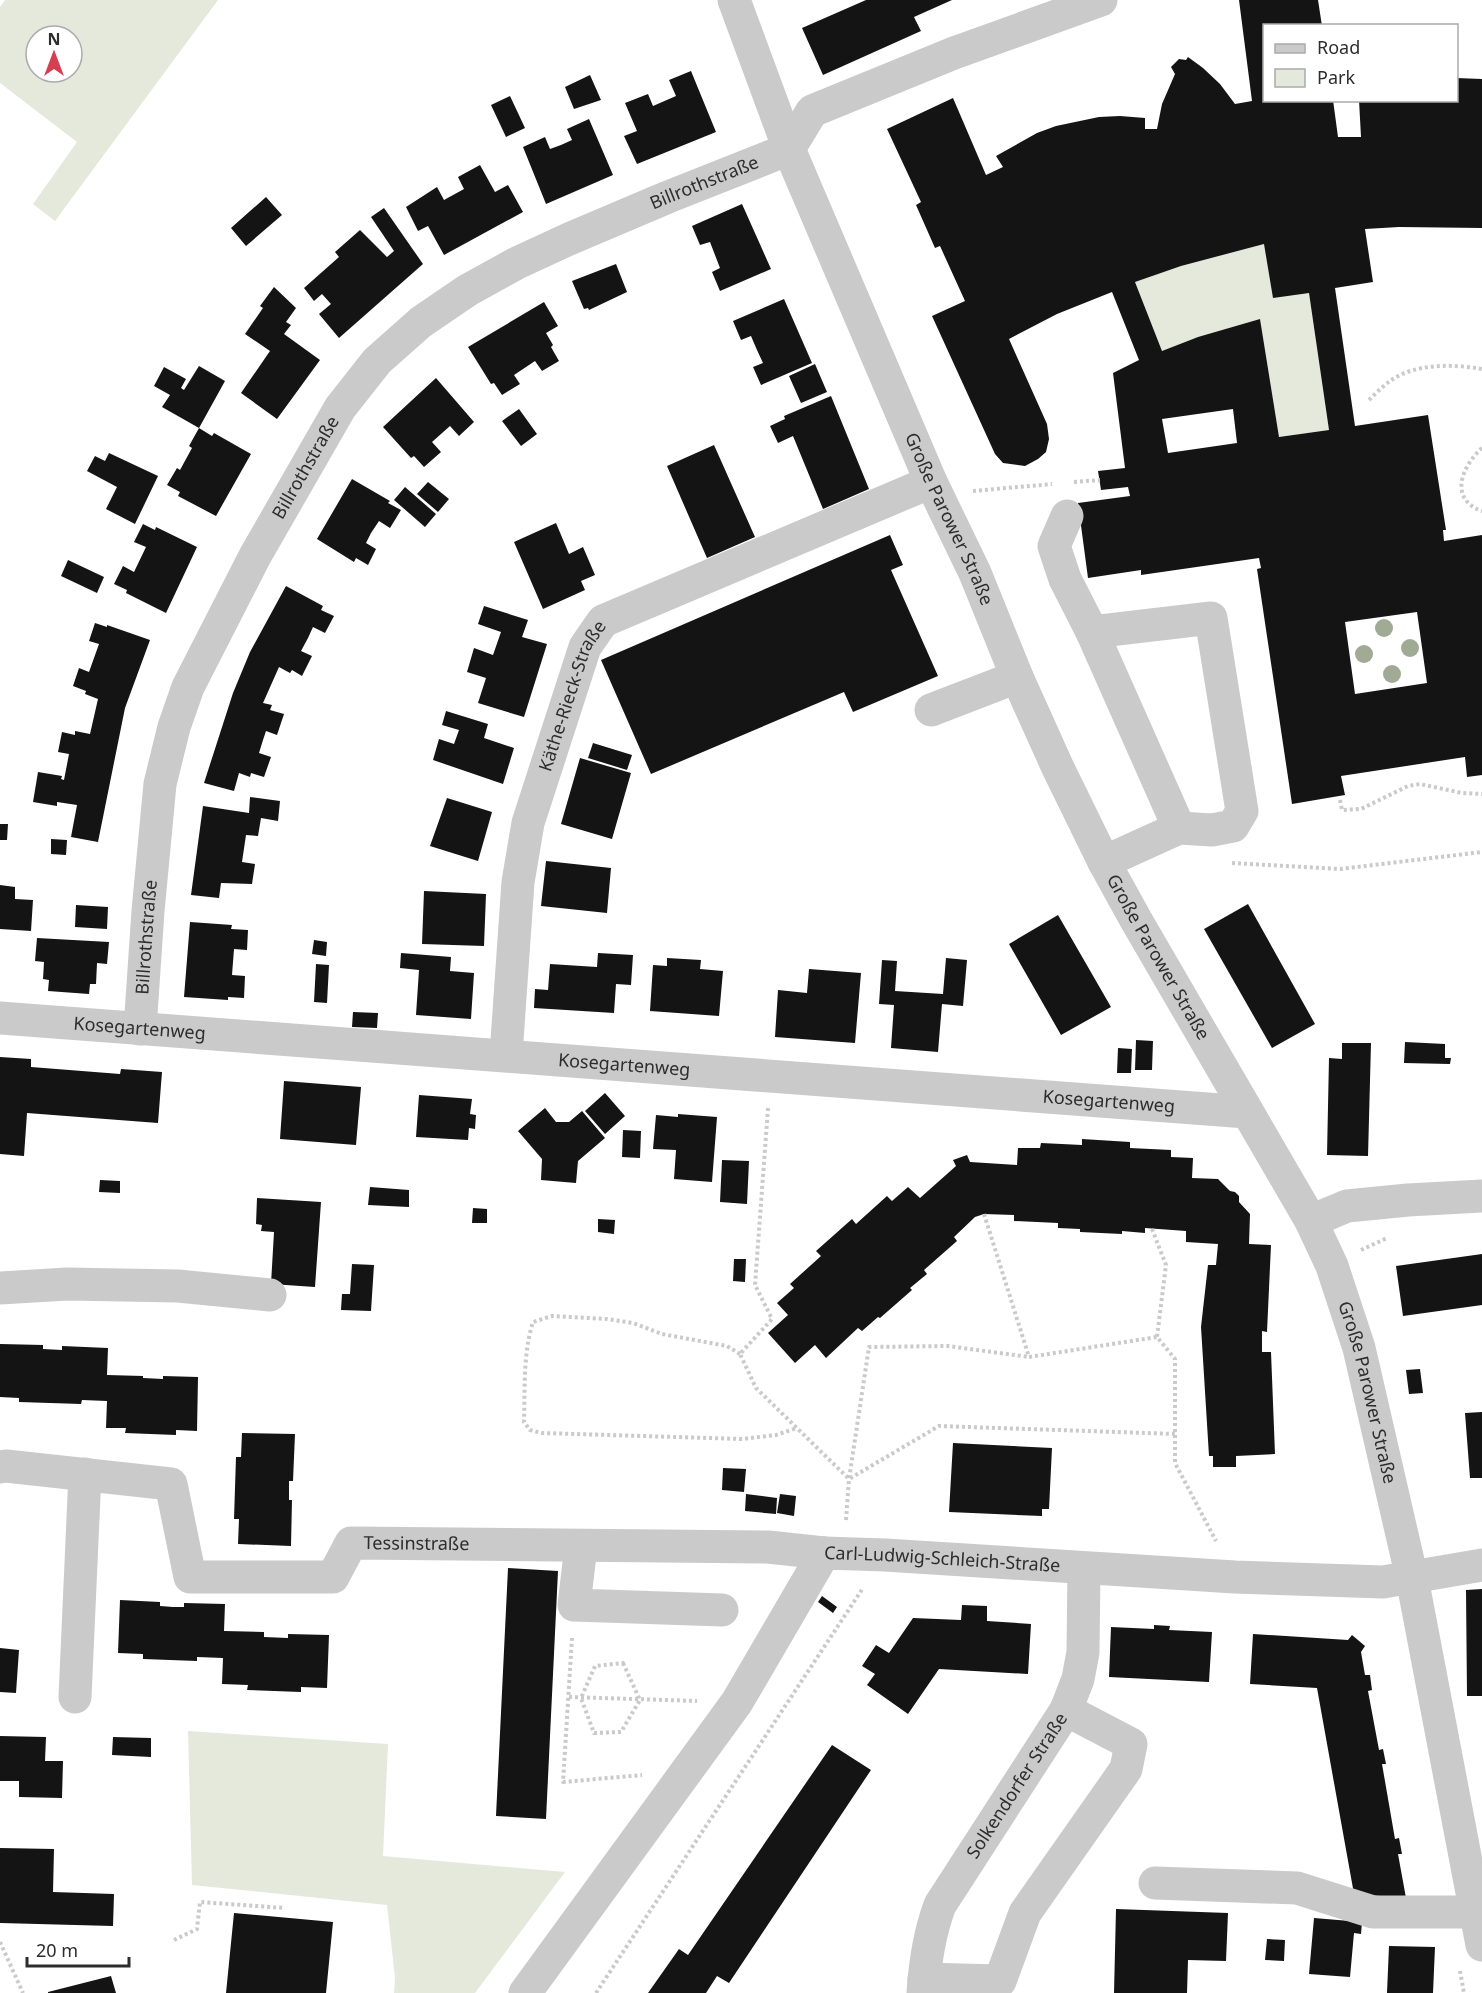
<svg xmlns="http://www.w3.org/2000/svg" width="1482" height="1993" font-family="'Noto Sans',sans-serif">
	<rect width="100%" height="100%" fill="#fff"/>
	<path fill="#e4e9dc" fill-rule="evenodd" d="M5,0H218L55,221L33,204L77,142L0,83V7ZM36,36H72V72H36Z
		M1264,244L1309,293L1329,430L1279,437L1260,319L1198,337L1162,351L1135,282L1181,266Z
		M188,1731L388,1744L383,1856L565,1872L475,1993H394L395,1978L387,1905L192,1885Z"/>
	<path fill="#141414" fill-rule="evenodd" d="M866,0H952L914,17L921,31L823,75L802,28Z
		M1239,0H1318L1322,26H1264V100H1333L1338,137H1361L1359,100H1456V78L1482,79V228L1399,227L1365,229L1373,282L1335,288L1355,426L1428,415L1446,530H1443L1444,541L1482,535V775L1467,777L1465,757L1341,776L1345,795L1292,804L1257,569L1261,568L1259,558L1141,575V570L1088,578L1078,503L1130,496L1128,487L1101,490L1098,471L1125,468L1113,373L1139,360L1112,292L1057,314L1009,339L1047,424L1049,439L1046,452L1038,459L1025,466L1003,463L995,454L932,316L965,301L940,246L935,248L916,205L921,202L887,129L953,98L986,175L1003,167L996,156L1037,133L1056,126L1099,117L1120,116L1145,118V129H1157L1162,104L1175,74L1171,67L1179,59L1186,60L1188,57L1203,68L1220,84L1235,104L1252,101ZM1264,244L1273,298L1309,293L1329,430L1279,437L1260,319L1198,337L1162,351L1135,282L1181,266ZM1233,409L1237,443L1168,453L1162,419ZM1417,612L1427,683L1355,694L1345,622Z
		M691,71L716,132L637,164L624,136L637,131L625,103L648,94L653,106L676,96L669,80Z
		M590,75L601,100L574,109L565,87Z
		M510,96L525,128L506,137L491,105Z
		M589,119L613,175L546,204L523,147L545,137L550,149L561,145L572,140L567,129Z
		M480,165L495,192L508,185L523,212L444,255L428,226L418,231L406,207L437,187L444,200L464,189L458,177Z
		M266,197L282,215L246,246L231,228Z
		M742,204L771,269L720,291L712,272L720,268L710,242L700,245L692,226Z
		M384,208L423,264L339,338L319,314L331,304L322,294L314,301L304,288L339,257L335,252L360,230L387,257L394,251L371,217Z
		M616,264L627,292L589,310L588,308L584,309L572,281Z
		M274,287L296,308L286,322L291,325L284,334L320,360L277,419L241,393L270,351L245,334L263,308L260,306Z
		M784,299L812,363L761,385L753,367L763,363L757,350L751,336L741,340L733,321Z
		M544,302L558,326L546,333L553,345L551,347L559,361L542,371L535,361L514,375L520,384L502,395L494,383L491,384L468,347Z
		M815,364L827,392L801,403L789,376Z
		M199,366L225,381L199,428L212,436L214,433L251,454L216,516L178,496L180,492L167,485L177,468L180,470L192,448L189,446L199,428L162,407L170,395L154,386L164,367L186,379L181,388L184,390Z
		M436,378L474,422L459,436L450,426L432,442L441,452L424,467L414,456L411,458L383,427Z
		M831,396L869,489L823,509L793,436L778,443L770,426L785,419L784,416Z
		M519,409L537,434L521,446L502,421Z
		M714,445L755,537L707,558L667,466Z
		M109,453L158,476L135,524L106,509L117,487L87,471L95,456L105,461Z
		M352,479L390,501L388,503L401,510L390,528L379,521L371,533L366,543L376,549L368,565L356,558L354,562L317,539Z
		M428,482L449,499L438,512L417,494Z
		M405,487L436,514L425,527L394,500Z
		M556,523L569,554L583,547L595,575L581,581L585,590L543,609L514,542Z
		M143,524L155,530L156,527L197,547L166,613L126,593L127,590L114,584L123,566L134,572L146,547L134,542Z
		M890,535L903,565L891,570L938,676L853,712L844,692L651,774L601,660Z
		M68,560L104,577L97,593L61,576Z
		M286,586L323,606L321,610L334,616L325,633L313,627L308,638L301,651L312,656L302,676L292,670L290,673L279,667L263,703L272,705L270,710L284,714L277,735L266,731L263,740L259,753L271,757L264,777L251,773L250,777L239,773L234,791L204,783L233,693L250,652Z
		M484,606L528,620L522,637L547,644L524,717L478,703L486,678L467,672L474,648L493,655L501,632L478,624Z
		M95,623L107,627V625L150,640L125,708L98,842L71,837L77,805L57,802V806L33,802L38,772L62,776L61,779L64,780L69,754L58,752L62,732L75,735V731L90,734L98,699L85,694L86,691L73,686L79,668L89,672L99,644L89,641Z
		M446,711L488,724L484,738L514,748L503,784L433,760L439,739L454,744L459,730L442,725Z
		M593,743L632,755L627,770L588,758Z
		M580,758L631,773L612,839L561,824Z
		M250,797L280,801L278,821L261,818L258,836L246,835L242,862L255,864L252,884L221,883L219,898L191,895L203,806L249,813Z
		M447,798L492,812L478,861L430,846Z
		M0,824H8L7,840H0Z
		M51,839L67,840L66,855L51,854Z
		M546,861L611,868L607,913L541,906Z
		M0,885L15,887V899L33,900L31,931L0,929Z
		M424,891L486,894L484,946L422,944Z
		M1248,904L1315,1024L1272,1048L1204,929Z
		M76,905L108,907L107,929L75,927Z
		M1058,915L1111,1007L1061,1035L1009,944Z
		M190,922L232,925L231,929L248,930L247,950L234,949L232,975L245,976L244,998L228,997V1000L184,997Z
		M37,938L109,942L107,964L97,963L96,984H90L89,994L48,991L49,980L43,979L44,962L35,961Z
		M314,940L327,942L326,956L312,954Z
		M401,953L451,957L450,971L474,973L471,1019L416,1015L419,970L400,968Z
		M598,953L633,955L631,985L616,984L614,1013L534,1008L535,989L548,990L550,964L597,967Z
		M667,958L701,960L700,969L723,971L719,1016L650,1011L653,965L667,966Z
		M946,958L967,960L963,1006L942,1004L938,1052L891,1048L894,1005L879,1004L882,960L897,961L895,991L943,994Z
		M316,964L329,965L327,1003L314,1002Z
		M809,969L861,973L855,1043L775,1037L778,990L807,993Z
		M353,1012L378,1013L377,1028L352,1027Z
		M1136,1040L1153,1041L1152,1070H1135Z
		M1405,1042L1445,1044V1058H1451L1450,1064L1404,1063Z
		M1342,1043H1371L1368,1156L1327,1155L1329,1058L1342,1059Z
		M1118,1048L1132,1049L1131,1073H1117Z
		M0,1057L31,1059V1067L120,1074L121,1069L162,1072L158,1123L27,1113L24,1156L0,1154Z
		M284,1081L361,1087L356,1145L280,1139Z
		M605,1093L625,1116L605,1134L585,1111Z
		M419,1095L472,1099L470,1114L476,1115L475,1129L469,1128L468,1140L416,1137Z
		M545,1108L556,1122H569L582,1111L605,1138L578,1161L576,1183L541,1180L542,1159L518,1131Z
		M678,1114L717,1117L712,1182L674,1179L676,1150L653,1149L656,1115L678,1117Z
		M623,1130L641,1131L640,1158L622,1157Z
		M1082,1139L1130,1142V1148L1171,1150V1157L1193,1158L1192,1178L1218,1179L1230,1191L1235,1192L1239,1196V1202L1250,1214L1249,1244L1271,1245L1267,1332L1262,1331V1352H1271L1275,1454L1236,1456V1467H1213V1456H1209L1201,1327L1208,1265H1216L1218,1244L1186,1242V1231L1145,1228V1233L1122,1231V1234L1080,1232V1229L1058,1228V1223L1014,1221V1215L984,1214L975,1217L954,1237L957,1241L924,1270L927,1274L910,1288L912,1290L880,1318L878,1317L862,1331L858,1328L826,1358L815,1345L795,1363L768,1333L788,1315L777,1303L794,1288L790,1284L821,1256L816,1251L852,1219L856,1224L887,1196L892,1201L908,1187L920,1198L956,1166L953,1160L967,1155L970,1162L1017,1165L1018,1148H1040L1041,1143L1082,1145Z
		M722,1160L749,1161L747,1204L720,1202Z
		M100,1180L120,1181V1193L99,1192Z
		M370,1187L409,1190V1207L368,1205Z
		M257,1198L321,1202L315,1287L271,1284L274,1232L261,1231L262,1225L256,1224Z
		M473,1208L487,1209V1223H472Z
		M598,1219L615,1220L614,1234L598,1232Z
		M1482,1254V1305L1403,1316L1396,1266Z
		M734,1259H746L745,1282L733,1281Z
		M352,1264L374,1265L371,1311L341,1310L342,1294H350Z
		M0,1344L43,1345V1349L62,1350V1346L108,1348L107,1375L143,1376V1378L163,1379V1376L198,1377L197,1431L176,1430V1435L125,1433L126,1428H106L107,1401L82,1400L81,1404L19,1402V1398L0,1397Z
		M1420,1369L1423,1393L1409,1394L1406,1370Z
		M1482,1412V1478H1470L1465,1413Z
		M242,1433L295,1434L293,1481H289V1500H292L291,1546L238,1544L239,1519H234L236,1457H241Z
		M953,1443L1052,1448L1049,1509H1042V1516L949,1512Z
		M723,1468L746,1469L744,1492L722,1490Z
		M746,1494L777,1498L776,1514L745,1511Z
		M780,1494L796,1496L794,1516L777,1513Z
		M508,1568L558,1571L546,1819L496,1816Z
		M1482,1589V1696H1467L1466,1590Z
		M822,1596L837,1607L833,1613L818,1602Z
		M120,1600L160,1602V1606L173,1607H184V1603L225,1604L224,1631L264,1632V1637L288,1638V1634L329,1635L327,1688L301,1687V1692L247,1690L248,1685L222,1684L223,1658L197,1657V1661L143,1659V1654L118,1653Z
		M962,1605L987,1606V1621L1031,1624L1028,1674L939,1669L908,1714L867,1685L875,1674L862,1666L876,1645L889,1653L913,1618L961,1620Z
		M1154,1625L1170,1626L1169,1630L1212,1632L1209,1682L1109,1677L1111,1627L1154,1629Z
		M1253,1634L1348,1640L1352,1635L1365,1646L1361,1652L1365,1675H1370L1372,1690L1368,1691L1379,1750L1383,1749L1386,1764H1382L1395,1839L1399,1838L1402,1854H1398L1406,1898L1354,1894L1317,1688L1250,1684Z
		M0,1648L19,1650L16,1693L0,1692Z
		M0,1736L46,1737L45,1761H63L62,1798L19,1797V1781H0Z
		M113,1737L151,1738V1757L112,1755Z
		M832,1745L871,1770L729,1983L717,1976L706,1993H648L679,1949L688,1955Z
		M0,1848L54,1849L53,1892L114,1894L113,1926L0,1923Z
		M1116,1909L1228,1913L1226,1961L1188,1960L1187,1993H1114Z
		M234,1913L333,1922L326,1993H226Z
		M1314,1918L1362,1922L1361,1934L1354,1933L1350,1977L1309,1974Z
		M1267,1939L1285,1940L1284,1961L1265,1960Z
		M1389,1946L1435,1947L1433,1993H1387Z
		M111,1976L116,1993H48V1992Z"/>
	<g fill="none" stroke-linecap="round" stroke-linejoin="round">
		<path stroke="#cacaca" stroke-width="4" stroke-dasharray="3 3" stroke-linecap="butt" d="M1369,400C1376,393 1383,386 1390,381C1415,363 1453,364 1482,369
			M1482,448C1462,466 1448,499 1482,511
			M1074,482L1100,480
			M973,491L1052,484
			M1340,800L1342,810L1361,809L1408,786L1420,784L1462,793L1482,794
			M1232,863L1340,869L1482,852
			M768,1108L755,1285L772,1319L740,1354L756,1388L849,1479L939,1426L1176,1434
			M984,1214L1029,1357L1157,1337L1175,1359V1463L1216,1541
			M1152,1229L1166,1265L1157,1337
			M1361,1250L1387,1238
			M740,1354L727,1346L662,1334L633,1323L607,1319L552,1316L533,1322C523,1353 525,1389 524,1422L530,1430L542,1433L742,1439L776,1435L797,1428
			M846,1520L849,1479L869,1347L948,1346L1029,1357
			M572,1638L563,1782L642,1775
			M623,1663L640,1700L621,1732L594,1733L581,1698L595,1666Z
			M569,1697L697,1701
			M174,1940L197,1929L200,1902L285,1908
			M0,1942L23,1993
			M1460,1971L1464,1993
			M596,1993L863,1588"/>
		<g stroke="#cacaca" stroke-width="33">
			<path id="s1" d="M734,0L789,149L931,482L975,573L1017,677L1058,768L1104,862L1136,920L1311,1221L1332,1266L1359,1348L1412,1578L1482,1945"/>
			<path d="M789,149L812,111L954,53L1101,0"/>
			<path d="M1067,516L1054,546L1065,579L1092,632L1179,828"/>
			<path d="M1092,632L1211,618L1242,811L1233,826L1212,830L1179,828L1104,862"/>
			<path d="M931,710L1017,677"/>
			<path id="s2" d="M0,1018L1247,1112"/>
			<path id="s3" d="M140,1029L148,911L160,784L174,727L188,687L255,556L340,408L377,361L421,322L468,290L517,263L569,239L668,197L789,149"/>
			<path id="s4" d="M506,1055L518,882L528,823L585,647L603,621L931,482"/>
			<path d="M1311,1221L1347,1206L1408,1200L1482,1196"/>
			<path d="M0,1288L67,1284L178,1286L270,1295"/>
			<path id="s5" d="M0,1467L6,1466L171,1484L190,1577H333L351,1543L768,1547L824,1553"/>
			<path d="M581,1546L574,1605L722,1610"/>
			<path d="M75,1697L85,1474"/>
			<path d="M1155,1883L1297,1888L1373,1912H1476"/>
			<path d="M924,1979L1000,1981L1025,1913L1126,1769L1131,1744L1066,1710"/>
			<path id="s6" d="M525,1993L737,1702L824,1553L885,1555L1235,1577L1383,1582L1482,1565"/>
			<path id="s7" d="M923,1993C925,1962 929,1934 940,1905L1066,1710L1078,1679L1083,1652L1084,1569"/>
		</g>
	</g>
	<g fill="#a0aa95">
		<circle cx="1384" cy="628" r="9"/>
		<circle cx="1410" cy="648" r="9"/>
		<circle cx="1364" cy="654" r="9"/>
		<circle cx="1392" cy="674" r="9"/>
	</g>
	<g text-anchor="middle" stroke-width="6" stroke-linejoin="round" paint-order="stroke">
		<g font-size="18" fill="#2d2d2d" stroke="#fff">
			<text dy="6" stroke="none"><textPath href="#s3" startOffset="1100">Billrothstraße</textPath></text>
			<text dy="6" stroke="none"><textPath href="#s3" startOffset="596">Billrothstraße</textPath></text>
			<text dy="6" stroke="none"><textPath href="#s1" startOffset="562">Große Parower Straße</textPath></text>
			<text dy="6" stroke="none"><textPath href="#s4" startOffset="368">Käthe-Rieck-Straße</textPath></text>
			<text dy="6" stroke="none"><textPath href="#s3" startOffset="92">Billrothstraße</textPath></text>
			<text dy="6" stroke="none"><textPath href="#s1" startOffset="1048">Große Parower Straße</textPath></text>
			<text dy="6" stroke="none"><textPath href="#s2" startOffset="140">Kosegartenweg</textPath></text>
			<text dy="6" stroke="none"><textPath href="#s2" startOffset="626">Kosegartenweg</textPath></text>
			<text dy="6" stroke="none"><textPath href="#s2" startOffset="1112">Kosegartenweg</textPath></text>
			<text dy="6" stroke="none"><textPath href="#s1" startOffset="1534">Große Parower Straße</textPath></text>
			<text dy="6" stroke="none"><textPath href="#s5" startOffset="514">Tessinstraße</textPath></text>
			<text dy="6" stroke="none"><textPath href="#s6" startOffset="651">Carl-Ludwig-Schleich-Straße</textPath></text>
			<text dy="6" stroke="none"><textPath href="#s7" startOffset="232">Solkendorfer Straße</textPath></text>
		</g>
	</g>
	<rect x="1263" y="24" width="195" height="78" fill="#ffffff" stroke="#ababab" stroke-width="1.5"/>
	<rect x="1275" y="44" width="30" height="9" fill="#cacaca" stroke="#ababab" stroke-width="1.5"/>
	<text x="1317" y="54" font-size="18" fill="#2d2d2d">Road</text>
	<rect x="1275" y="69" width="30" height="18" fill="#e4e9dc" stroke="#ababab" stroke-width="1.5"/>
	<text x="1317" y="84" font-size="18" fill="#2d2d2d">Park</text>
	<g transform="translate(54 54)"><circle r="28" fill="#ffffff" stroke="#ababab" stroke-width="1.5"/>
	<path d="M0-4.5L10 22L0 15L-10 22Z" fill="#d43f52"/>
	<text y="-9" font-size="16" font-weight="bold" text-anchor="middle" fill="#2d2d2d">N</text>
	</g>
	<path d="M27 1957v9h102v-9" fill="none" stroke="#2d2d2d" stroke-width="3"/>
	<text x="36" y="1957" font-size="18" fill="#2d2d2d" stroke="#ffffff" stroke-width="4.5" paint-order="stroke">20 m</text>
</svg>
